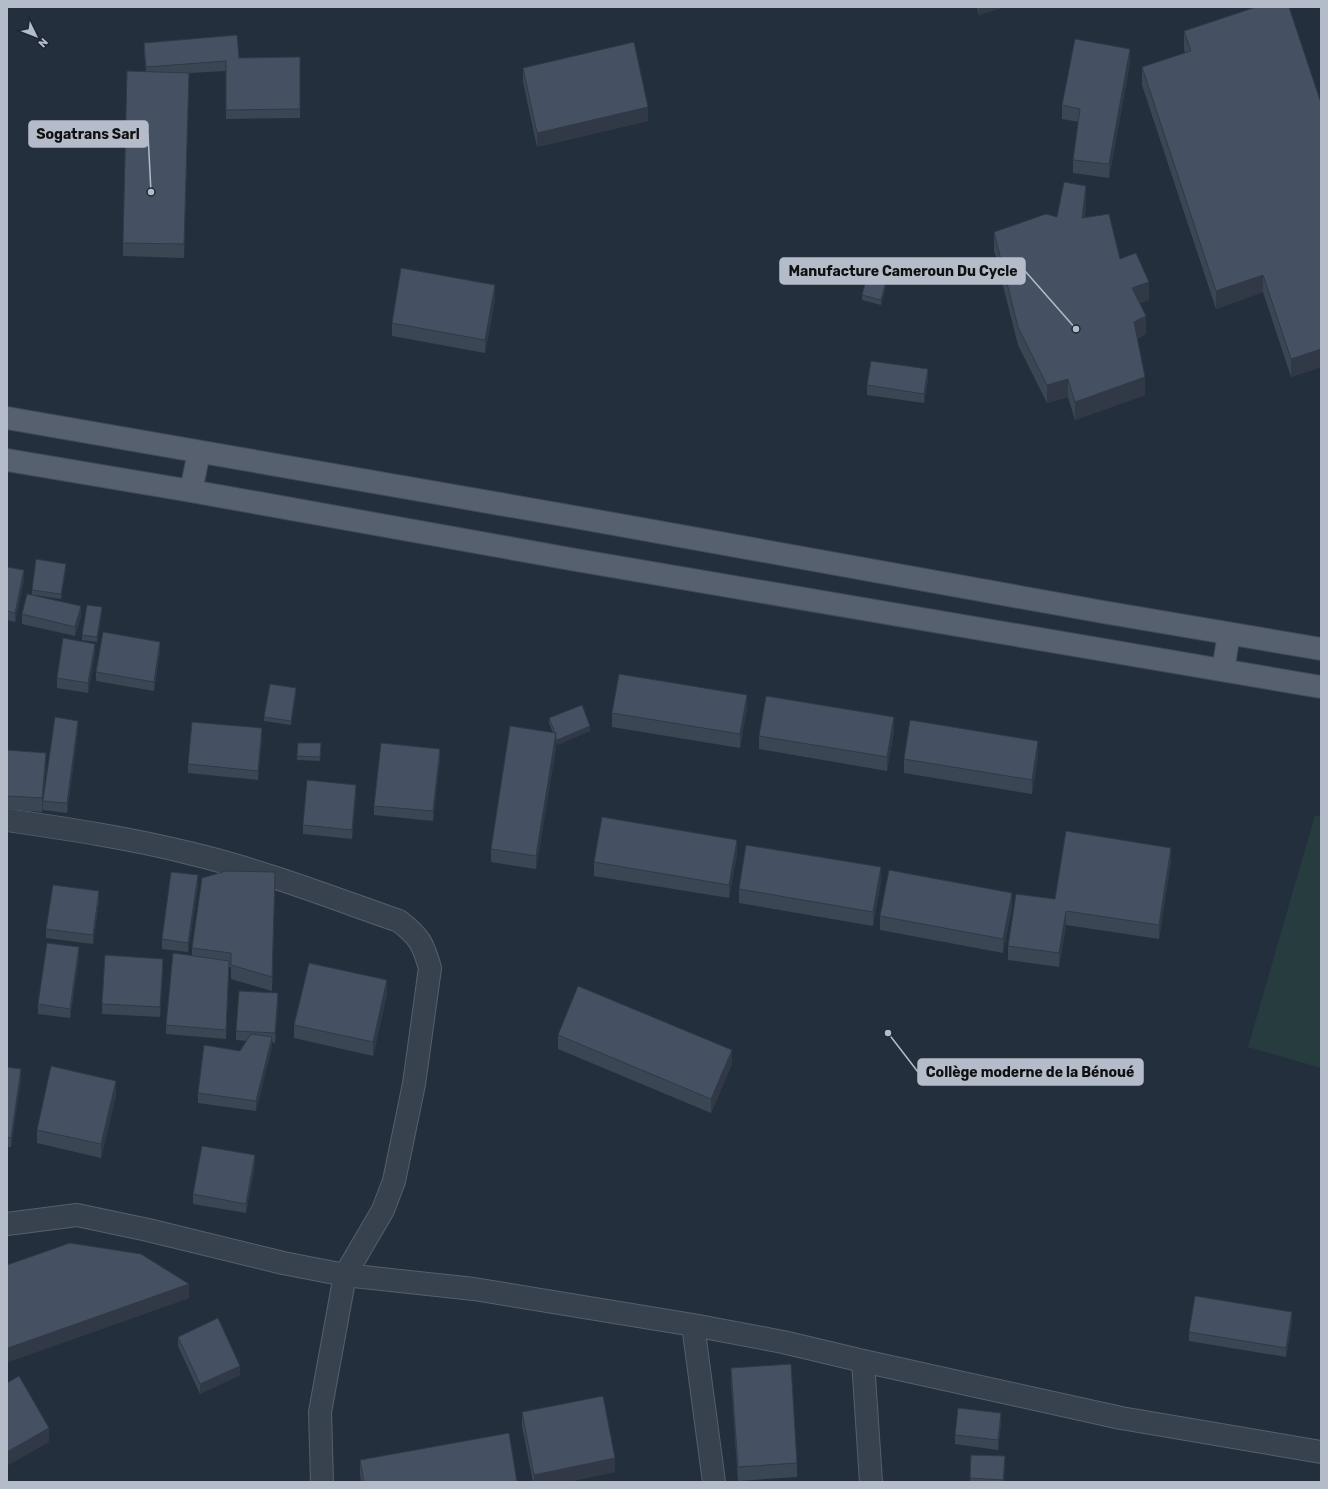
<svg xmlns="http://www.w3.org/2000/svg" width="1328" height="1489" font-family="Rubik,sans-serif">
	<rect width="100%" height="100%" fill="#242f3e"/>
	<path fill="#263c3f" d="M1315,815L1321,817V1068L1248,1047Z"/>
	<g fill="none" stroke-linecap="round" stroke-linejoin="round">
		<defs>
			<path id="minor" d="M7,820C68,829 129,838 189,853C261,870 330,897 399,921C420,937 423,944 430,968L414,1084L394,1181L383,1210L345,1275L320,1412L322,1482
				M7,1224L77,1215L148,1230L283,1263L345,1275L474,1289L693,1325L783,1342L863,1361L1121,1418L1321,1452
				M693,1325L714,1482
				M863,1361L871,1482"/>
			<path id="major" d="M7,418L586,519L1103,612L1321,649
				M7,460L191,491L576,560L1321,687
				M191,491L199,452
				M1223,670L1229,634"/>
		</defs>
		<use href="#minor" stroke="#565f6c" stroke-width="24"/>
		<use href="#major" stroke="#414a57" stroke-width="24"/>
		<use href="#minor" stroke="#38414e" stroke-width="22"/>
		<use href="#major" stroke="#56606e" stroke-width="22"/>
	</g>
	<path fill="#3b4654" d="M977,7H1004L979,15Z
		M1184,31L1321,103V367L1291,377L1263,292L1216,309L1142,85V67L1185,53L1184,49Z
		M144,43L239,58L300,57V118L226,119V71L189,73L184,258L123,256V243L146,72L144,52Z
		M1130,63L1109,178L1073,173V160L1079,122L1062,119V105Z
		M523,68L648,121L537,147L523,82Z
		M1086,204L1085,217L1120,259L1149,300L1140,303L1146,334L1137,339L1145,395L1075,420L1068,397L1047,403L1018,345L994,250V232L1057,217Z
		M887,281L881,305L862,300V295Z
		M495,299L485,353L392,336V323Z
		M928,379L924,403L867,395V385Z
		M7,567L24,580L15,622L7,620Z
		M66,568L61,599L34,595L81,616L75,636L22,624V614L32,595V590Z
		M102,611L97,642L82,640V635Z
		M160,651L154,691L96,681V672Z
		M95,653L88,693L57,688V678Z
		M296,693L291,725L264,721V717Z
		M747,708L740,748L612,727V713Z
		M549,718L590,731L557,745L556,740V747L536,869L491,862V849L553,733L549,723Z
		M78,730L67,813L43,810V801Z
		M894,731L887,771L759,749V736Z
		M262,738L258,780L188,773V764Z
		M321,743L320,761L297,760V756Z
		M7,750L46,766L42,812L7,809Z
		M1038,755L1032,794L904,773V759Z
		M440,759L433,821L374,815V806Z
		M356,795L352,839L303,834V825Z
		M737,854L729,898L594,876V862Z
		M1171,861L1159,939L1066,925L1059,967L1008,960V946L1055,899Z
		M881,881L873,926L739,903V889Z
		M198,885L188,952L162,949V939Z
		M275,885L272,991L231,979V967H229L226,1039L166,1034V1025L192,956V948Z
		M99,900L93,944L46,938V929Z
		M1012,907L1003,953L880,930V916Z
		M79,957L70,1018L38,1014V1004Z
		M163,969L160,1017L102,1014V1004Z
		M387,994L373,1056L294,1038V1025Z
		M278,1003L275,1043L272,1042V1046L256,1111L198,1103V1093L240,1051L247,1041L236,1040V1031Z
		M558,1035L732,1064L711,1113L558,1049Z
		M7,1067L21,1078L11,1147H7Z
		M116,1095L101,1158L37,1143V1130Z
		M255,1165L246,1213L193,1204V1194Z
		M7,1263L8,1265L189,1298L8,1362L7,1359Z
		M1292,1322L1286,1357L1189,1341V1332Z
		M178,1337L240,1375L200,1394L178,1346Z
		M731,1368L797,1463V1477L738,1481L731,1382Z
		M522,1412L615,1472L567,1482H533L522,1426Z
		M1001,1423L998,1450L955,1444V1435Z
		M971,1455L1005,1461L1004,1482H970Z
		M360,1460L517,1482H361L360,1473Z"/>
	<path fill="#303945" d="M979,7H1004L979,15Z
		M1130,49V63L1109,178V164Z
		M189,73V86L184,258V244Z
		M648,107V121L537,147V133Z
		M1086,186V204L1082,235V218Z
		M1263,275V292L1216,309V291Z
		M887,277V281L881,305V300Z
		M1149,282V300L1132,306V288Z
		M495,285V299L485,353V340Z
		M1146,316V334L1134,340V322Z
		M1321,349V367L1291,377V359Z
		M928,369V379L924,403V394Z
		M1145,377V395L1075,420V402Z
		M1068,379V397L1047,403V385Z
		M66,564V568L61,599V594Z
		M24,570V580L15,622V613Z
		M81,606V616L75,636V627Z
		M102,607V611L97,642V637Z
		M160,642V651L154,691V682Z
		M95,644V653L88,693V683Z
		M296,688V693L291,725V721Z
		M747,695V708L740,748V734Z
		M894,717V731L887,771V757Z
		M78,721V730L67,813V803Z
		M590,726V731L557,745V740Z
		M262,728V738L258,780V771Z
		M556,733V747L536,869V856Z
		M1038,741V755L1032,794V780Z
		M440,749V759L433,821V811Z
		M46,753V766L42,812V798Z
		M356,785V795L352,839V830Z
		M737,840V854L729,898V885Z
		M1171,848V861L1159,939V925Z
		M881,867V881L873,926V912Z
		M275,872V885L272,991V977Z
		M198,875V885L188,952V943Z
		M99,891V900L93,944V935Z
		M1012,893V907L1003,953V939Z
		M1066,911V925L1059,967V953Z
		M79,947V957L70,1018V1009Z
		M163,959V969L160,1017V1007Z
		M229,961V970L226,1039V1030Z
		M387,980V994L373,1056V1042Z
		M278,993V1003L275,1043V1033Z
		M272,1037V1046L256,1111V1101Z
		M732,1050V1064L711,1113V1099Z
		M21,1069V1078L11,1147V1138Z
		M116,1081V1095L101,1158V1144Z
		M255,1155V1165L246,1213V1204Z
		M189,1284V1298L8,1362V1348Z
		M1292,1312V1322L1286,1357V1348Z
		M240,1366V1375L200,1394V1384Z
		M1001,1413V1423L998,1450V1440Z
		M49,1428V1442L7,1466V1452Z
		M615,1458V1472L567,1482H534V1475Z"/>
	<path fill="#455162" stroke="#303945" d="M1256,7H1289L1321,103V349L1291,359L1263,275L1216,291L1142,67L1191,51L1184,31Z
		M237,35L239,58L300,57V109L226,110V61L146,67L144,43Z
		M1075,39L1130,49L1109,164L1073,160L1080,109L1062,105Z
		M634,42L648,107L537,133L523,68Z
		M127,71L189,73L184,244L123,243Z
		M1064,182L1086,186L1082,218L1109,214L1120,259L1136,253L1149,282L1132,288L1146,316L1134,322L1145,377L1075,402L1068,379L1047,385L1018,327L994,232L1046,214L1057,217Z
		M401,268L495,285L485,340L392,323Z
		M868,272L887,277L881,300L862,295Z
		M871,361L928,369L924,394L867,385Z
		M36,559L66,564L61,594L32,590Z
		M7,567L24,570L15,613L7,611Z
		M27,594L81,606L75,627L22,614Z
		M87,605L102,607L97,637L82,635Z
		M103,632L160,642L154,682L96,672Z
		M63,638L95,644L88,683L57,678Z
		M619,674L747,695L740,734L612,713Z
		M270,684L296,688L291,721L264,717Z
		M766,696L894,717L887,757L759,736Z
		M582,705L590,726L557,740L555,735L556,733H555L549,718Z
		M55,717L78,721L67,803L43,801Z
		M910,720L1038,741L1032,780L904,759Z
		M192,722L262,728L258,771L188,764Z
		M510,726L556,733L536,856L491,849Z
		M298,743H321L320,757L297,756Z
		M381,743L440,749L433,811L374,806Z
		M7,750L46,753L42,798L7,796Z
		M307,780L356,785L352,830L303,825Z
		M602,817L737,840L729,885L594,862Z
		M1066,831L1171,848L1159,925L1066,911L1059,953L1008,946L1016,894L1055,899Z
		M746,845L881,867L873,912L739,889Z
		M889,870L1012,893L1003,939L880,916Z
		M226,871L275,872L272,977L231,965V953L192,948L202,878Z
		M171,872L198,875L188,943L162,939Z
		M53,885L99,891L93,935L46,929Z
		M47,943L79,947L70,1009L38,1004Z
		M173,953L229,961L226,1030L166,1025Z
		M105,955L163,959L160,1007L102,1004Z
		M309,963L387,980L373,1042L294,1025Z
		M578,986L732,1050L711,1099L558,1035Z
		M239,991L278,993L275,1033L236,1031Z
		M251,1034L272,1037L256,1101L198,1093L204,1045L240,1051Z
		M51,1066L116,1081L101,1144L37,1130Z
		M7,1067L21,1069L11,1138L7,1137Z
		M202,1146L255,1155L246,1204L193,1194Z
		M70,1243L141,1254L189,1284L8,1348L7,1346V1265Z
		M1195,1296L1292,1312L1286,1348L1189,1332Z
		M218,1318L240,1366L200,1384L178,1337Z
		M791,1364L797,1463L738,1467L731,1368Z
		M19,1376L49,1428L7,1452V1383Z
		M603,1396L615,1458L534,1475L522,1412Z
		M958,1408L1001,1413L998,1440L955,1435Z
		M509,1433L517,1482H364L360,1460Z
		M971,1455L1005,1456L1003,1480L970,1478Z"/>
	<path fill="none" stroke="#b4bcc9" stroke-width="1.5" d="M151 192L148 134M1076 329L1025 271M888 1033L918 1072"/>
	<g fill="#b4bcc9" stroke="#1d2633" stroke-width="1.5">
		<circle cx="151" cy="192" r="4"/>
		<circle cx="1076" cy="329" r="4"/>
		<circle cx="888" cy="1033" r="4"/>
	</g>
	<g fill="#b4bcc9" stroke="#b4bcc9" stroke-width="1.5">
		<rect x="29" y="121" width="119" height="26" rx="4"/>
		<rect x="780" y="258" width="245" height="26" rx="4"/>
		<rect x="918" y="1059" width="225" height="26" rx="4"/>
	</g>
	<g font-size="14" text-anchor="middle" font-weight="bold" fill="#111">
		<text x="88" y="139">Sogatrans Sarl</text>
		<text x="903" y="276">Manufacture Cameroun Du Cycle</text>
		<text x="1030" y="1077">Collège moderne de la Bénoué</text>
	</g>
	<rect width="1328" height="1489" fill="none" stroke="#b4bcc9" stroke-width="16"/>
	<g transform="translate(36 36) rotate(133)" stroke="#1d2633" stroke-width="3" paint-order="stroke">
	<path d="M0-3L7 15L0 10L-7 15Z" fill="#b4bcc9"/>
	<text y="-6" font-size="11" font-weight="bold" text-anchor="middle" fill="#b4bcc9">N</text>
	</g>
</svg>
